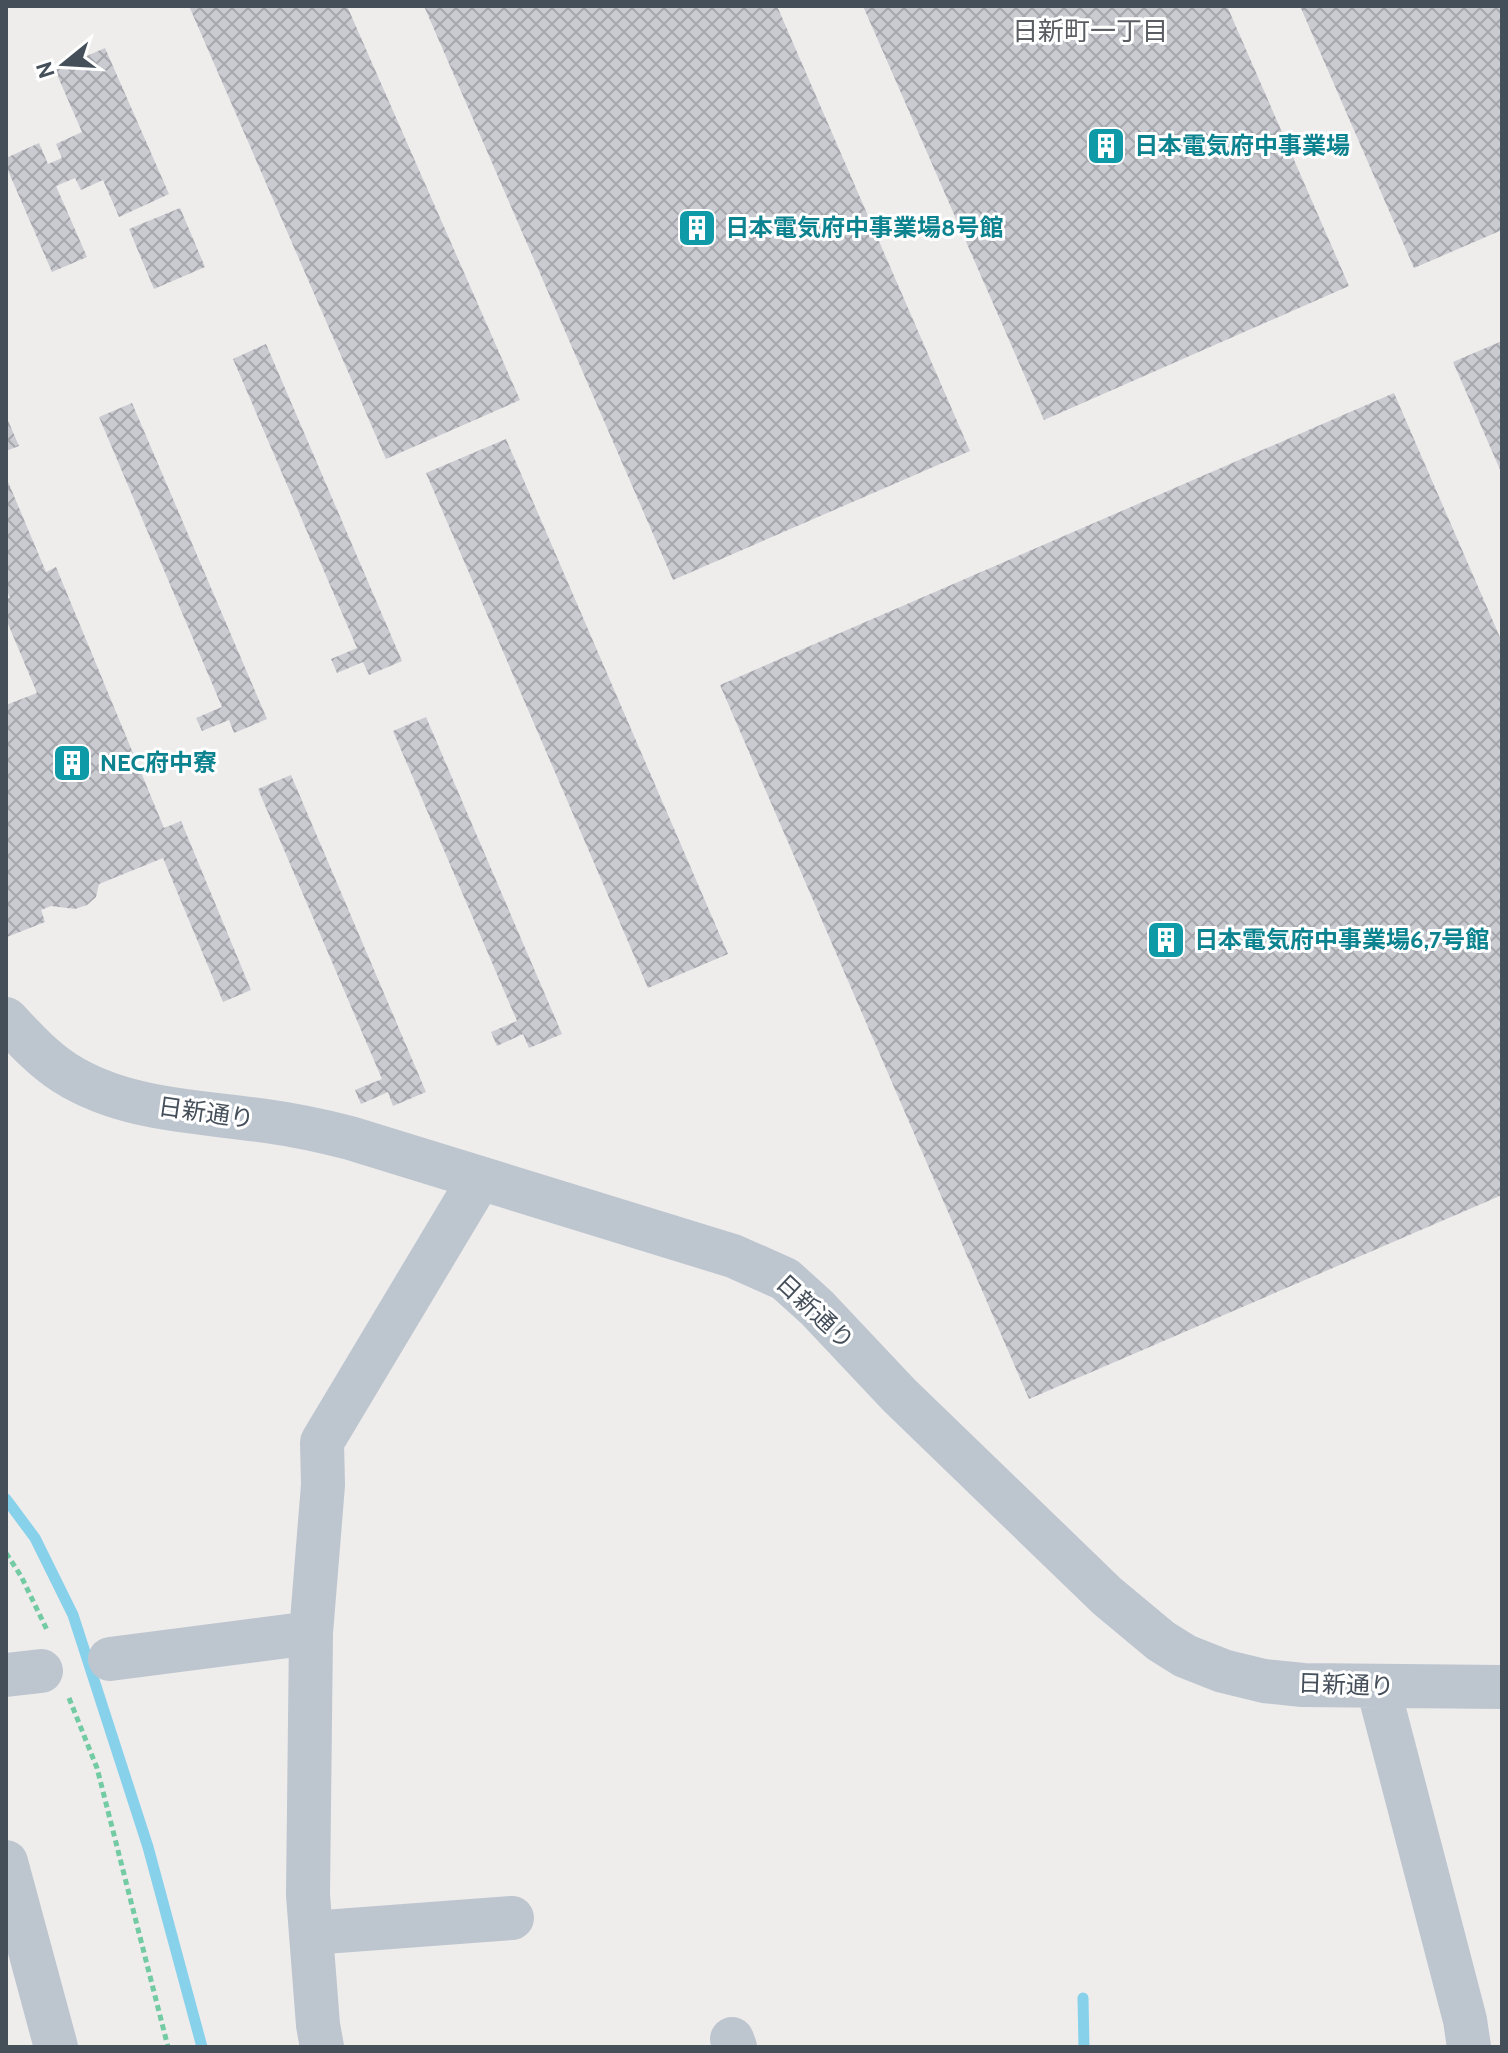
<svg xmlns="http://www.w3.org/2000/svg" width="1508" height="2053" font-family="Cabin,'Noto Sans JP',sans-serif">
	<defs>
		<pattern id="building-cross-hatch" width="8" height="8" patternUnits="userSpaceOnUse" patternTransform="scale(2)"><rect width="8" height="8" fill="#c9cbd1"/><path d="M0 0l8 8M0 8l8-8" fill="none" stroke="#a5a7ad"/></pattern>
	</defs>
	<rect width="100%" height="100%" fill="#efecec"/>
	<g fill="none" stroke-linecap="round" stroke-linejoin="round">
		<path stroke="#87d1eb" stroke-width="11" d="M6,1499L35,1538L73,1615L148,1847L202,2047
			M1083,1998L1084,2047"/>
	</g>
	<path fill="url(#building-cross-hatch)" d="M189,6H347L520,400L386,459Z
		M424,6H777L970,451L673,580Z
		M863,6H1227L1349,286L1044,420Z
		M1300,6H1502V230L1414,268Z
		M105,48L169,194L119,217L103,180L81,190L75,178L56,186L87,257L52,272L6,166V158L39,143L48,164L62,158L56,144L82,132L55,70Z
		M180,208L205,267L154,289L129,229Z
		M1502,341V474L1453,362Z
		M266,344L402,661L369,675L363,662L337,673L331,659L357,648L233,359Z
		M1394,393L1502,642V1195L1029,1399L720,685Z
		M132,403L267,719L234,733L229,720L202,731L196,718L222,707L99,417Z
		M6,416L19,446L6,451Z
		M506,439L728,954L648,988L426,473Z
		M6,477L46,572L56,567L164,828L181,821L251,990L223,1002L163,858L99,884L96,897L87,905L75,909L51,906L41,910L45,922L7,937L6,705L37,693L6,619V599L10,598L6,588Z
		M426,717L562,1034L529,1048L523,1034L497,1046L491,1032L517,1021L393,731Z
		M291,775L426,1092L393,1106L388,1092L361,1104L355,1090L382,1079L258,789Z"/>
	<g fill="none" stroke-linecap="round" stroke-linejoin="round">
		<path stroke="#72cba3" stroke-width="5" stroke-dasharray="6 4" stroke-linecap="butt" d="M6,1553L21,1576L48,1632
			M69,1698L97,1768L168,2047"/>
		<path stroke="#bdc6cf" stroke-width="44" d="M6,1019C24,1038 43,1059 65,1073C125,1111 198,1111 266,1121C295,1125 323,1131 350,1138L733,1256L785,1279L817,1308L899,1395L1107,1596L1161,1641L1185,1656L1223,1671L1264,1681L1303,1685L1502,1687
			M110,1659L311,1633
			M6,1675L41,1671
			M1378,1687L1465,2020L1469,2047
			M6,1862L56,2047
			M311,1933L512,1918
			M732,2039L735,2047
			M322,2047L318,2025L308,1895L311,1633L323,1485L322,1442L480,1178"/>
	</g>
	<defs>
		<symbol id="building-square" viewBox="-11 -11 22 22"><rect x="-9" y="-9" width="18" height="18" rx="4" fill="#0f9aa8" stroke="#fff"/><path d="M-4-6H4V6H1V3H-1V6H-4ZM-2.5-4.3h1.7v1.8h-1.7ZM.8-4.3h1.7v1.8H.8ZM-2.5-1h1.7V.8h-1.7ZM.8-1h1.7V.8H.8Z" fill="#fff"/></symbol>
	</defs>
	<g fill-rule="evenodd">
		<use href="#building-square" x="1084" y="124" width="44" height="44"/>
		<use href="#building-square" x="675" y="206" width="44" height="44"/>
		<use href="#building-square" x="50" y="741" width="44" height="44"/>
		<use href="#building-square" x="1144" y="918" width="44" height="44"/>
	</g>
	<g text-anchor="middle" stroke-width="6" stroke-linejoin="round" paint-order="stroke">
		<g font-size="24" font-weight="bold" fill="#0d838f" stroke="#fff" text-anchor="start">
			<text x="1134" y="154">日本電気府中事業場</text>
			<text x="725" y="236">日本電気府中事業場8号館</text>
			<text x="100" y="771">NEC府中寮</text>
			<text x="1194" y="948">日本電気府中事業場6,7号館</text>
		</g>
		<g font-size="24" fill="#454f5a" stroke="#fff">
			<text transform="translate(206 1113) rotate(8)" y="8">日新通り</text>
			<text transform="translate(815 1312) rotate(43)" y="8">日新通り</text>
			<text transform="translate(1346 1685) rotate(2)" y="8">日新通り</text>
		</g>
		<g font-size="26" fill="#595c61" stroke="#fff">
			<text x="1090" y="40">日新町一丁目</text>
		</g>
	</g>
	<rect width="1508" height="2053" fill="none" stroke="#454f5a" stroke-width="16"/>
	<g transform="translate(64 64) rotate(252)" stroke="#ffffff" stroke-width="6" paint-order="stroke">
	<path d="M0-6L14 30L0 20L-14 30Z" fill="#454f5a"/>
	<text y="-12" font-size="22" font-weight="bold" text-anchor="middle" fill="#454f5a">N</text>
	</g>
</svg>
